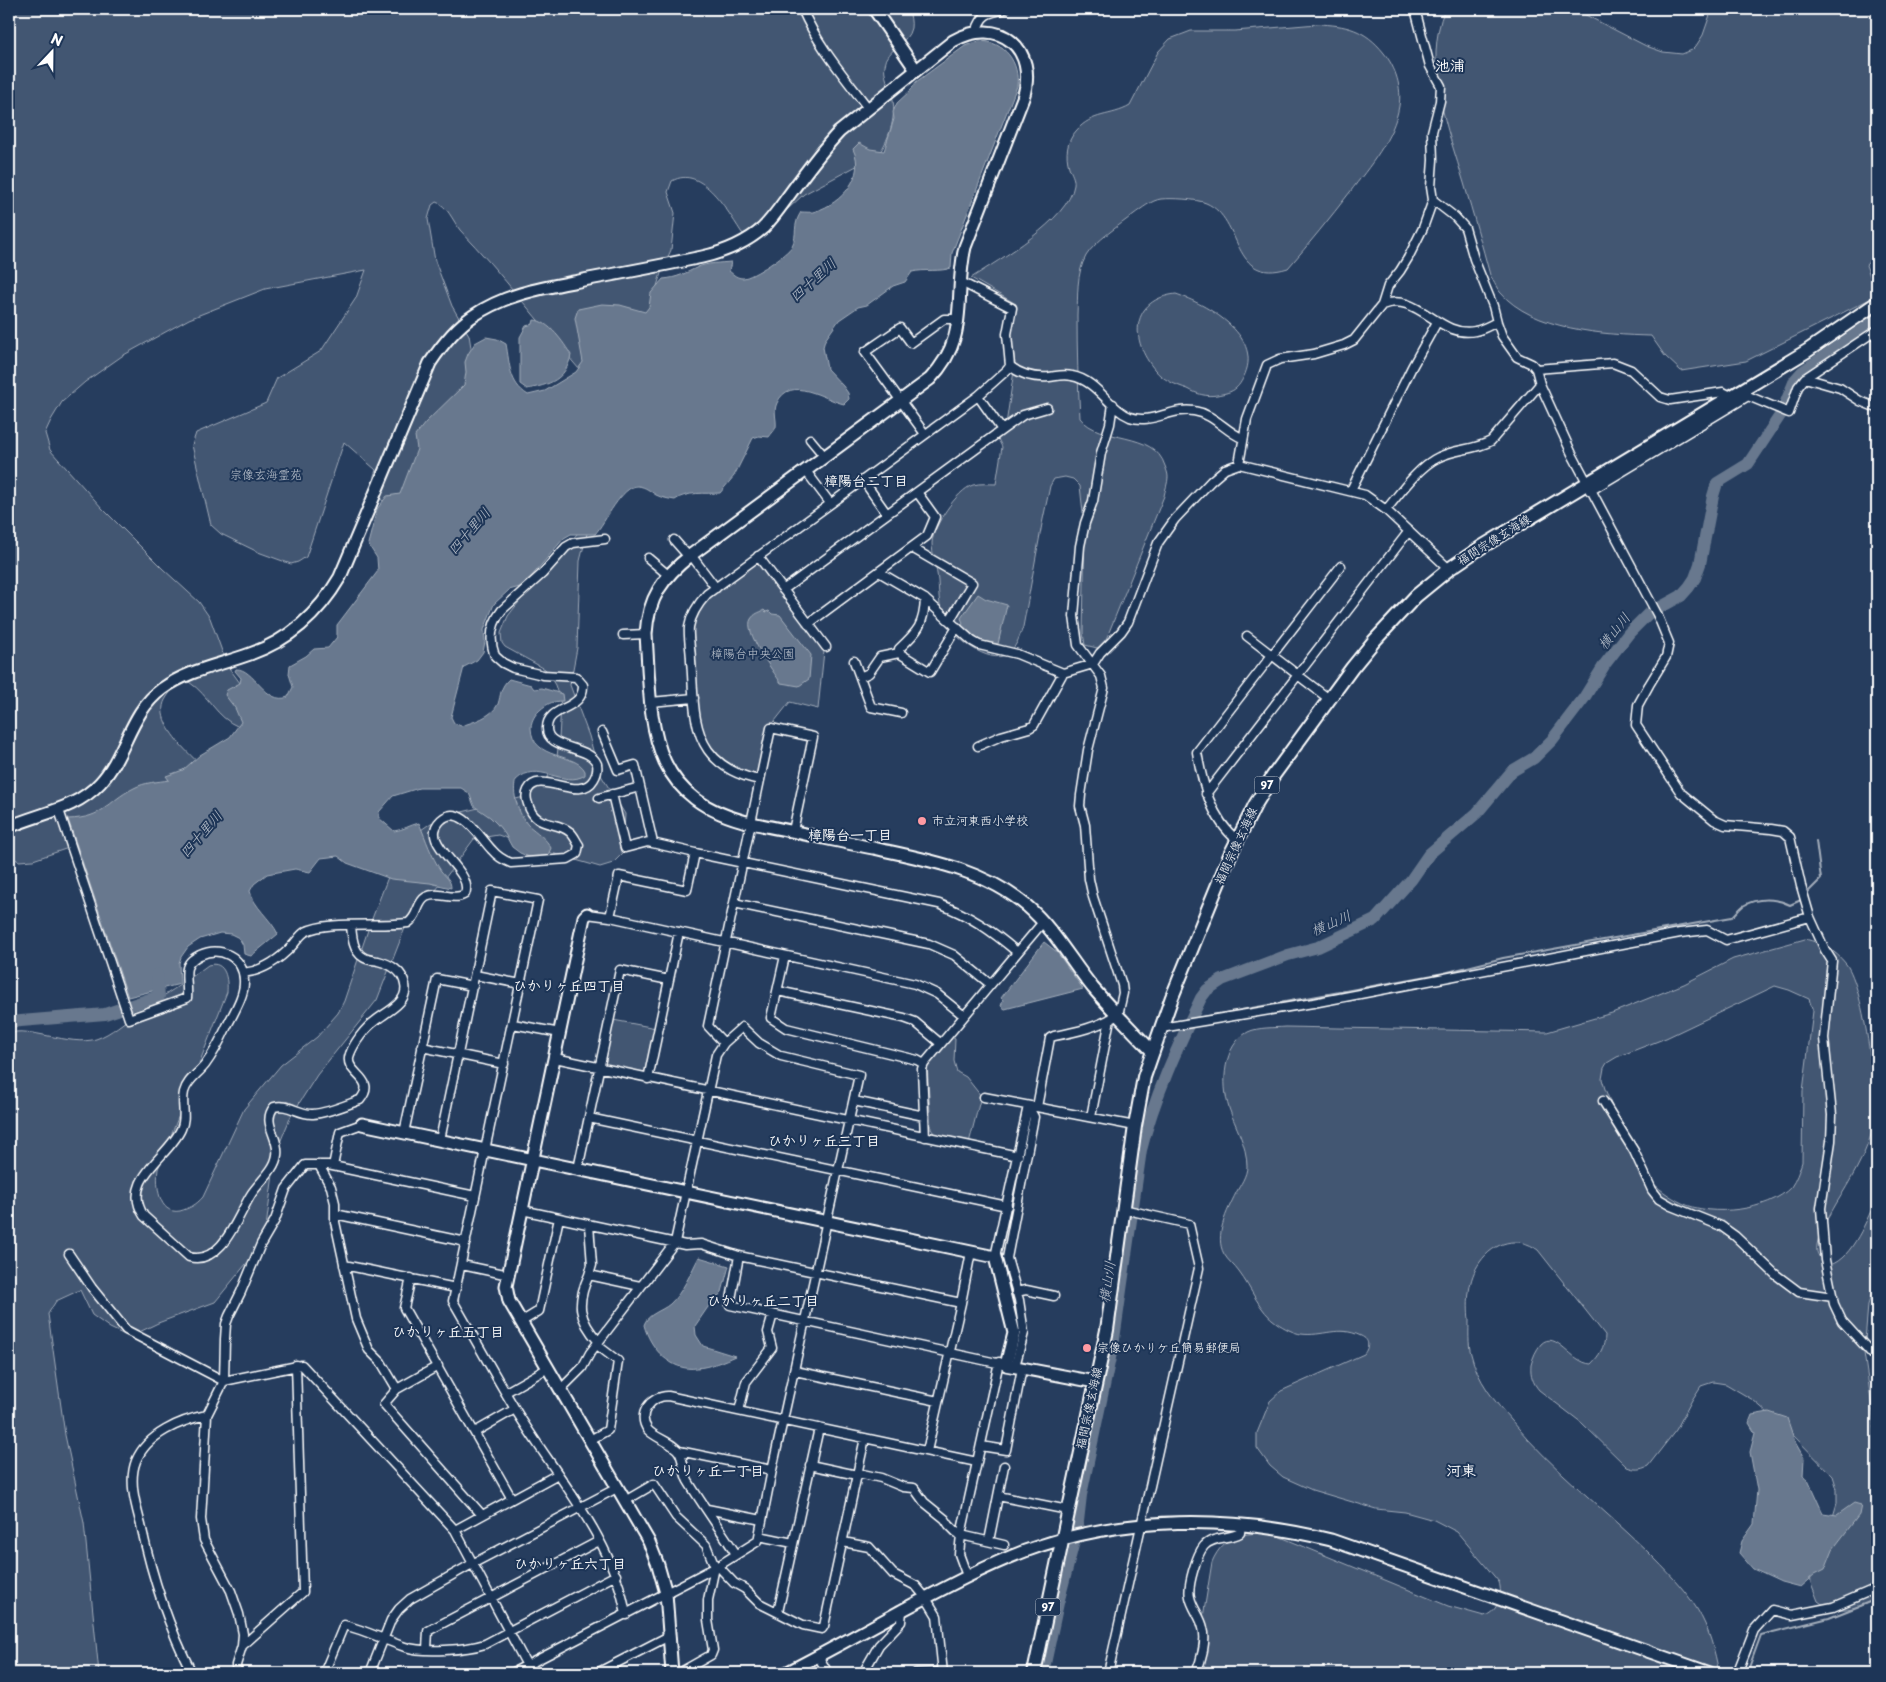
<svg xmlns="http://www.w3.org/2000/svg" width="1886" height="1682" font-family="'Playpen Sans','Klee One',sans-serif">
	<rect width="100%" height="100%" fill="#263d5e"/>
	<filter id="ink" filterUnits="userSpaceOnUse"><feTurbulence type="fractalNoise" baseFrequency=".02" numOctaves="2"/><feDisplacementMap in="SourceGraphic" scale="10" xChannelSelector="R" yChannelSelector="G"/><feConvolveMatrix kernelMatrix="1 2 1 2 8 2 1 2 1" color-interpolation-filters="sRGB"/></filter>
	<g filter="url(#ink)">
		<path fill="#425672" stroke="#a0aab8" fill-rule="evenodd" d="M9,9H909C910,15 912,22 911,28C908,44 887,48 885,65C883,75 889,85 892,95C897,115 890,137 879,154L804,194L774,222L747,236L742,233C728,212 702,164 672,181L668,192L675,213L671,250L662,270L657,286L660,313L579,369C539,323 502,274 460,230C453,221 447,205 436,202L432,205L428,219L435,261L452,306L469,335L473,360L508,443L386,503C373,495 370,484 376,470L344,442L306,557L298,562L291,564L258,552L221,534L211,525L192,445L196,433L266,403L277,378L321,351L356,298L366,270L265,289L189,319L122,356L85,382L62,402L51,420L45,433L50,450L102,508L163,569L199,602L210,618L227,665L240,683L252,705L239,727C215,717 210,696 189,682C176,686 172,688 165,700C151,728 205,767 223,785L92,840L33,860L19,861L9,856Z
			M1445,9H1574L1646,46L1663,52L1682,54L1692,50L1696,46L1703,35L1712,9H1877V253L1866,265L1875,290L1874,297L1746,361L1681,371L1665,356L1651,336C1605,335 1532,330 1500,292C1496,287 1493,280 1490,275C1482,245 1473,214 1464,183C1448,130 1422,64 1445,9Z
			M1317,24C1346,25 1365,29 1384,53C1396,68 1402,88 1399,106C1394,138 1369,167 1350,192C1330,218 1309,244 1288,268C1230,286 1244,219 1206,203C1197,199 1171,198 1161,199C1152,200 1141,209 1134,214C1120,225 1095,241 1086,256C1076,274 1078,296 1077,315C1077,350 1078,383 1080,418C1100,444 1154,430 1165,466C1166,469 1168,473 1168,477C1168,483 1165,490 1164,496L1107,637L1102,647L1097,648L1085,645L1083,633L1085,530L1080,486L1073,479L1065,477L1054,479L1050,486L1042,524L1023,627C1020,635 1017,645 1011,651C994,669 958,640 947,625C939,614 939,594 938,581C937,569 932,554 932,543C933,526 957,490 973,485C980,483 989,484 996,484L1002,447L997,437L1005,431L1015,364L1011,335L1016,304L971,278C1000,259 1069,220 1074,185C1075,178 1071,173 1069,167C1065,154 1067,141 1076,131C1092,112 1111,117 1130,106L1158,52L1170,39L1191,31H1235Z
			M1176,294C1206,304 1262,335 1245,374C1238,390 1233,392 1217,395C1206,397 1197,394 1188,389C1176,385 1163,380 1155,370C1129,340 1131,299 1176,294Z
			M591,518L580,561L577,648L570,685L589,736L599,772L625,814L623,853L613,863L600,867L541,850L498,835L474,839L440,885L405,928L377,1000L317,1075L291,1116L276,1152L264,1242L215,1302L158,1323L129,1337L110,1328L92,1315L80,1290L56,1301L48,1314L65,1435L84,1523L99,1673H9V1034C26,1025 70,1047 96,1039C111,1034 125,1021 138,1012C162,997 186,982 208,965C226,960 228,980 227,992L158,1169C156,1184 158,1215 180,1211C190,1208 196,1205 203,1197L244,1109L281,1065L317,1037L338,1013L344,1001L370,924L388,877L408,839L431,823L462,812L524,797L541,786L548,777L557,757L559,739L561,704L555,685L545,669L505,647L502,643L501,633L508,616L529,589Z
			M756,562H759L824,651L818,709L790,702L767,731L758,775L755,776C697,762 698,716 695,667C694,648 689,628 698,610C706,594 741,573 756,562Z
			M1805,939C1822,943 1835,950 1846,964C1864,987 1880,1104 1872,1132C1864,1158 1850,1181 1836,1204C1829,1217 1819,1230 1817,1245C1815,1255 1822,1262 1830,1265C1853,1258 1867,1218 1877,1198V1276L1868,1305L1864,1353L1877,1441V1598C1859,1609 1836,1615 1818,1601L1811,1583L1810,1569L1832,1520L1837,1503V1489L1833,1476L1791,1433L1753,1400L1726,1384L1713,1382L1701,1386L1692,1400L1676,1430L1648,1466C1640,1470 1635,1470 1627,1467L1582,1423L1539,1390C1533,1383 1530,1375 1531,1365C1533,1357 1536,1350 1541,1344C1556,1329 1571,1363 1591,1364C1599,1356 1605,1347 1605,1335L1538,1250C1518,1235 1494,1242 1480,1262C1468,1279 1467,1301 1469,1320C1469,1331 1468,1344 1471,1354C1477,1380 1495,1402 1512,1421C1553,1470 1603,1508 1648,1552C1666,1570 1684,1588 1697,1609C1709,1628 1715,1652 1719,1673H1194L1212,1562C1224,1534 1244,1533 1271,1533L1448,1606L1484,1616C1498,1612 1503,1595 1499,1582L1457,1532L1434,1520L1405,1512L1376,1509L1312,1490L1283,1477L1270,1466L1257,1448V1433L1270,1401L1281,1391L1364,1354C1369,1347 1370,1340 1361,1336C1338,1325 1323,1337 1301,1334C1294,1333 1284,1328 1277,1323C1259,1311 1252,1289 1239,1272C1235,1266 1228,1261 1224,1254C1214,1236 1227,1211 1236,1193C1240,1185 1247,1176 1247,1166C1247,1145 1235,1126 1229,1108C1221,1084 1223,1045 1248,1032C1258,1027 1274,1028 1285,1027L1547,1032L1612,1013L1684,984L1733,959ZM1775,986L1789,990L1809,999L1813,1011L1803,1091L1802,1162C1799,1171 1796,1180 1791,1187C1769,1211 1711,1217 1682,1203C1670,1197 1657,1188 1648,1178C1629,1159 1616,1115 1605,1089L1602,1079L1604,1068L1607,1063L1617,1057L1666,1038Z
			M613,1020L656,1028L647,1073L644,1074L605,1066L604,1063Z
			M950,1036L955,1039L954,1061L957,1072L966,1077L981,1096L969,1143L936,1136L931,1129L927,1064Z"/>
		<path fill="#67788e" stroke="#a4aebb" d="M979,41C1005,41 1020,63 1017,86L952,253L951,268C941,272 924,269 912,272L905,282L893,286L867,305L858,307L839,320L825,340L823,347L827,369L843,386L848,393L849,399L844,404C825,400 790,374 777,403C773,411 777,419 776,427C775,430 771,434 769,437L759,436L753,438L734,476L720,493C705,494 687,491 675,500C669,499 662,498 656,495C650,491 646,487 638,486C622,485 605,523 595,534H571L564,538L531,577L520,587L509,590L494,604L484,630L485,642L483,652L477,660L464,667L451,717L454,723L461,726C473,722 492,717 498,704C501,695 500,687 509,679L531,685L534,689L542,688L562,694L563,701C556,701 551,702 545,706C538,711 531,718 531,728C532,761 576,752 585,771V775C564,789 538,759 516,780C511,792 519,815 528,825C536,832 546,838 551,848L548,855L536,860L520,853L512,847L505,834L497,824L490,817L474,806L469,793L461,788H419L393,796L379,812V818L394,831C403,830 410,825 419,823C426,839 431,856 441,871C446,877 451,880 451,888L430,883L391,879L347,863L338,856L321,858L310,872L295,869L267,874L254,884L250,891C253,906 271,919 278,934L251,956L244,954L243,945L239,938L231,934L220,933L200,939L188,947L181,957L179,963L180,984L128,997L68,819C105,818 106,802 134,788C145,782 158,782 169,780L166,776L183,770L200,755L230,737L241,722L235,708L225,695L227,690L240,683L241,678L235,671L236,669C254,668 266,706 288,697L293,687L289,674L290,665L306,656L314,649L328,648L337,637V625L378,571L377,558L368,544L377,509L387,496L400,494L417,449L415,436L425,423L464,385L466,372L465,362L468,354L475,343L486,337L497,339L506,344C510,365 509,383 528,395L545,391L576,372L583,362L575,318L578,309L602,304L620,305L645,312L649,307L651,293L663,279C677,278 686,273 698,267C707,263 721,263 731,262L729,271C734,275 737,278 743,278C752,278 788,254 792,246C798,234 792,226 801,212C806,212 812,213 816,211C842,203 866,176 853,149L859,143L870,149L884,151L894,119L893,112L897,103L911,90L916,82L965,46Z
			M534,320C549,321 564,343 571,355C566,380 549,385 527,389L520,384V337L526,326L533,324Z
			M978,594L986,599L1007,605L998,644L979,640L962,625L963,623L961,618Z
			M764,610L766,612L769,611L772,614L780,615L811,655L809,679L799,686L781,683C773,671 743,631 751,619C755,613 759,613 764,610Z
			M1044,942L1057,952L1083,989L1005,1009L1001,1006L1003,1000L1001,998Z
			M699,1257L729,1266L722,1292L708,1307L695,1326L696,1335L703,1346L735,1356C724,1361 710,1367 697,1368C671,1372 650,1348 644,1325C647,1314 662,1311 670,1304C683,1292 691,1272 699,1257Z
			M1769,1412L1787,1418L1795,1442L1804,1458L1803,1476L1808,1480L1823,1513L1837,1515L1854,1503L1861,1505L1859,1515L1833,1549L1825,1569L1815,1574L1800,1587L1781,1582L1753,1569L1739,1553L1742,1541L1754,1524L1757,1490L1750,1452L1755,1433L1749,1423L1752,1415Z"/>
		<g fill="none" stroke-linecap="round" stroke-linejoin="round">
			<path stroke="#a4aebb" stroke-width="2" d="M1807,893L1821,879L1816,841
				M1191,1019L1444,973L1503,958L1732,917C1736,914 1739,909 1743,906C1757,897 1776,898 1790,905L1803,899
				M1747,1673L1761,1635L1829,1618L1877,1599"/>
			<path stroke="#67788e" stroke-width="12" d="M9,1022L105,1014L159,996L157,974
				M1043,1673L1058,1603L1077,1530L1081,1495L1114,1339L1141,1150C1154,1097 1178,1046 1201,998L1207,990L1222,980L1288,955L1318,947L1375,920L1411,880L1429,854L1477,813L1512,771L1534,758L1552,740L1584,698L1605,664L1629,633L1648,614L1681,596L1689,587L1695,578L1700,564L1713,496L1717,483L1748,464L1781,414L1795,380L1802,372L1877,320"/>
			<defs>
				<path id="street" d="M802,9C818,46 844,76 868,108
					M1415,9L1430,66L1441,86L1440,101L1432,132L1433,160L1431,187L1433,200L1455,217L1465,228L1474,259L1493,306L1497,322L1502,336L1517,357L1532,364L1536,369L1540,384L1572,454L1657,614L1669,643L1666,657L1649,685L1638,705L1636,725L1681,793L1714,820L1725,825L1771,829L1783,831L1790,837L1801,886L1810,917L1825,950L1832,961L1824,1038L1832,1115L1831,1141L1821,1208L1825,1260L1834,1304L1842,1321L1877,1359
					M976,32C982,14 987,13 1005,9
					M1382,305C1417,290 1439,339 1475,331C1482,330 1490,325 1497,322
					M1010,366C1021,375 1035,378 1049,377C1057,376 1064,374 1072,376C1098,381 1108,408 1130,417C1151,425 1172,407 1194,411C1214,414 1225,431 1242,438
					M1536,369L1613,363L1631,370L1660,397L1670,400L1723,392L1731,396
					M1805,378L1840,388L1860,401L1877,408
					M1747,393L1748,396L1789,413L1798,387L1805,378L1877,330
					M1002,430L1023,415L1047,408
					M925,434L865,352L900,328L911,343L944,319H958
					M810,439L825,457
					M1239,464L1247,419L1267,365L1280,359L1314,354L1344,345L1354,340L1382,305L1388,286L1400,271L1408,258L1423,228L1433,200
					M806,471L830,503
					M863,480L887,514
					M1351,490L1412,367L1437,322
					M1590,491L1748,396
					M1386,510C1400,493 1419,466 1439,457C1455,449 1475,450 1491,441L1540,384
					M674,540L689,557
					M912,548L972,583L950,620
					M691,555L716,588
					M758,556L826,647
					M648,558L668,575
					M879,572L925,599L972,641L979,645L1017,654L1063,673
					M783,590L917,492
					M925,599C924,625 918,631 899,649V653L930,672L957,627
					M808,624L927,536L935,517L917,492L1002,430L978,396
					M623,635L646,634
					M1247,636L1329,699
					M854,661L871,707L901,713
					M860,677L869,673L880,657L899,653
					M651,702L694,698
					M602,732L618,770L635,765L653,843
					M978,746L1001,736L1029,728L1034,725L1063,673L1093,664L1100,653L1121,632L1128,622L1158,543L1175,519L1211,481L1225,469L1239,464L1365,495L1386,510L1449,569
					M760,780C739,776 721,768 708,750C691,726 694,690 691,661C691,650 688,638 689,627C691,614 698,604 707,594L978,396L1007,370L1010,366L1007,334L1012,308L961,282
					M612,794L625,848L648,842L695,853
					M1206,794L1409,531
					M599,798L640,787
					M59,810L129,1019L187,998C188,989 185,974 187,968C189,961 194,958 200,955C220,946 243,956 244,980C245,995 234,1012 227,1026C221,1039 214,1053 205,1065C198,1074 187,1080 184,1092C181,1105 187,1117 181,1129C169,1157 120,1180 144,1216L189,1257C223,1266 238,1214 252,1193C260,1181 275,1170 277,1155C280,1138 261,1123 274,1107C288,1103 299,1115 313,1114C328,1113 346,1105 360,1100C379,1077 342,1074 350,1054C354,1043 365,1028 375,1021C386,1012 409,1002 405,985C403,971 390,964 378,961C373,960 367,960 363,957C353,951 352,936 351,926
					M1237,840C1211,819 1202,782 1197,752L1341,566
					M734,903L929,944L954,955L990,984
					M587,914L610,917L915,984L937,994L963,1015
					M610,917L619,876L687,890L695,853L939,904C971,916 991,930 1017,952
					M785,956L771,1018L786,1028L917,1060L924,1064
					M243,973C263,971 278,961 292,946C296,942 300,935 305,932C327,920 381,927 408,923C419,916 416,903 426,897C439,890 452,902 465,894C475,869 416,844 441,820C460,802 481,839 492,850C497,856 503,860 511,863L568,859L577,854L579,845C576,841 574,835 570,832C556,820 535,829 528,804C526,799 526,794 528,790C539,768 580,804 594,779C597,774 598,769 597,764C590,745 546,750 547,728C547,705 584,711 583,685L576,677L543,675L513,668L503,663L495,656C489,640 491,624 502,610L542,574L566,547L573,543L605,539
					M475,975L521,984
					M778,991L904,1018L915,1022L940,1043
					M513,1024L560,1033
					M1161,1028L1313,1003L1680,933L1707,930L1726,940L1810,917
					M724,1043L708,1026L771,728L813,737L793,831
					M422,1047L504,1064
					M555,1058L1018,1156
					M648,1079L679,932
					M984,1097L1135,1126
					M854,1101L924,1116
					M1603,1101L1634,1151L1652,1190L1659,1199L1671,1206L1721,1226L1735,1236L1775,1274L1799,1292L1833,1297
					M1037,1107L1050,1038L1054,1036C1077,1032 1097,1027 1118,1015L1123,993L1122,985L1093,897L1089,879L1085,825L1080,806L1081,795L1088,750L1104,688L1101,676L1078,645L1074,616L1080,546L1085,523L1093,501L1101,453L1110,424L1113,404
					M1091,1117L1110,1019
					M589,1118L1007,1206
					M404,1133L437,979L473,986
					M925,1137L922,1069L924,1064L1043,922
					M440,1140L492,891L538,900L453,1301C474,1337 494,1374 515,1409C554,1474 614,1539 626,1615
					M319,1165L331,1187L335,1203V1222L356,1319L369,1350L381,1362L397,1389
					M333,1166L340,1132L362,1124
					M578,1169L620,970L669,980
					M522,1210L685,1245L701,1244L739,1256L961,1303
					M335,1214L466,1242
					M589,1225L592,1265L589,1275L640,1286
					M69,1254L92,1288L126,1330L224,1381L302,1365L455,1530L531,1673
					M739,1256L730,1305L1006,1365
					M995,1257L1028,1106
					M344,1265L456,1288
					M462,1265L509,1275
					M589,1275C576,1303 578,1319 599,1342
					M411,1278L404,1308L512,1499
					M1016,1292L1026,1290L1054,1296
					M521,1322L539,1311L559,1218
					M438,1366L397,1389L384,1404L482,1515
					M1015,1366L1024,1333L1019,1300L1007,1258L1034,1117L1028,1106
					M795,1371L938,1401
					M506,1392L548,1368
					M739,1411L746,1382L772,1348L768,1332L773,1314
					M475,1432L515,1409
					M590,1440L608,1430L618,1361L597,1345
					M981,1446L1006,1450L1022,1368
					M679,1451L772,1470
					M927,1451L961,1303L971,1252
					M810,1465L857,1475
					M858,1473L881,1478L903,1487L914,1488L924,1502L945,1519L949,1525L956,1532L961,1535L1004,1545
					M998,1496L1068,1510
					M625,1501L654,1484L676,1517L706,1545L715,1567L708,1600V1620L713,1650L711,1655L679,1673
					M707,1509L762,1520
					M455,1530L558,1474
					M759,1536L793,1543
					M989,1541L1004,1466
					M843,1542L869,1547L893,1574L916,1586L926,1598L937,1616L943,1673
					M736,1554C721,1530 703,1506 688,1481C683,1472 684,1460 679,1452C674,1443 655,1438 648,1430C636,1414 651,1396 668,1396L977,1462
					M718,1566L734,1583L745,1589L759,1603L803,1625L822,1629L824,1626L865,1438
					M967,1576L959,1554L961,1535L999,1362
					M778,1612L819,1428
					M242,1646L303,1592L296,1365
					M427,1649L428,1631L599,1541
					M818,1656L828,1673
					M1738,1671L1754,1630L1772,1610L1792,1615L1833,1607L1877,1588
					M192,1673C168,1626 152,1577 141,1525C136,1506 128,1481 136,1461C147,1434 181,1420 207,1415
					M237,1673L236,1665L242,1646L243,1634L239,1614L231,1591L204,1540L201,1519L207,1415L224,1381L225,1339L226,1324L229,1316L241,1292L261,1244L275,1220L286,1189L305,1165H328L475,1196
					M324,1673L344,1625C365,1630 384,1640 405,1647C424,1653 466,1650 485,1644L616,1575
					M370,1673L391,1620L399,1609L410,1599L472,1564L617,1488
					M512,1673L718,1566L758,1541L772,1470L859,1075L781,1056L759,1043L742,1027L724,1043L716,1055L675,1242L590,1353L582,1368L561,1389
					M597,1673L669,1636
					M863,1673L879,1645L901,1622L902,1611
					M916,1673L943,1672
					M1108,1673L1199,1268L1189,1224L1123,1209
					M1196,1673C1201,1661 1207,1641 1203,1628C1201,1617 1192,1608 1190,1597C1187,1586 1197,1554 1204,1546C1213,1536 1230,1539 1240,1533L1241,1524"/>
				<path id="secondary" d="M874,9L916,70
					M9,827C40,813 75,810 100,783C126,755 130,712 162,689C188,670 220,665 250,654C290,640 319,613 340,577L430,363C442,345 455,328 473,316C508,292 549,287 589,279C627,272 664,265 702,257C724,252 746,243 763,228C773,218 781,206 789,195C805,173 821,151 839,132L953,41C999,15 1039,49 1023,98L965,247C953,298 971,336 930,379L691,555C663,577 648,598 646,634C652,723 645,798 751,823C792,831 832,840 873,848C928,860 983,869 1027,906C1054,929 1071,961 1093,988C1112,1010 1133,1031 1153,1052
					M587,914L584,917L506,1286L509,1301L649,1542L658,1565L666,1593L672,1673
					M362,1124L995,1257L1014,1333L1006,1365L1095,1382
					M786,1673C824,1653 861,1633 899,1612C941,1590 981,1568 1025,1551C1124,1515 1231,1515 1331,1540L1710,1673"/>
				<path id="primary" d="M1034,1673L1107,1330L1135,1126L1144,1077L1172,997L1230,855L1255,805L1273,776L1352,668L1374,641L1416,596L1449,569L1480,548L1807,351L1877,303"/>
			</defs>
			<use href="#street" stroke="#fff" stroke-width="11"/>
			<use href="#secondary" stroke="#fff" stroke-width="15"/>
			<use href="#primary" stroke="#fff" stroke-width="16"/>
			<use href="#street" stroke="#1d3557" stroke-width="8"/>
			<use href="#secondary" stroke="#1d3557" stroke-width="11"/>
			<use href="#primary" stroke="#1d3557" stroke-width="12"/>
		</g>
	</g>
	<g fill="#ff9aa2" stroke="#1d3557" stroke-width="2">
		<circle cx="922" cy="821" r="5"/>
		<circle cx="1087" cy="1348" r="5"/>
	</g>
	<g text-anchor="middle" stroke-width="4" stroke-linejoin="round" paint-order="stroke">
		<g fill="#1d3557" stroke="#bbc2cd" stroke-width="1">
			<rect x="1254.5" y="776.5" width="25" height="17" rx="4"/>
			<rect x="1035.5" y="1598.5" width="25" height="17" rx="4"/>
		</g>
		<g font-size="11" font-weight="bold" fill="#fff">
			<text x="1267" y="789">97</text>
			<text x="1048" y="1611">97</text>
		</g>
		<g font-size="12" fill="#bdc4ce" stroke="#1d3557">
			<text x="266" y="479">宗像玄海霊苑</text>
			<text x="753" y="658">樟陽台中央公園</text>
		</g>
		<g font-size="12" fill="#fff" stroke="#1d3557">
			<text transform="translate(1494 540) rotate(-32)" y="4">福間宗像玄海線</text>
			<text transform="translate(1236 846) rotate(-65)" y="4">福間宗像玄海線</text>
			<text transform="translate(1089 1408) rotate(-78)" y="4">福間宗像玄海線</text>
		</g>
		<g font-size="12" fill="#fff" stroke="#1d3557" text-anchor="start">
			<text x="932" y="825">市立河東西小学校</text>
			<text x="1097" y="1352">宗像ひかりケ丘簡易郵便局</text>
		</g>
		<g font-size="14" font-style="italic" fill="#bbc2cc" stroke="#1d3557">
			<text transform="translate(813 280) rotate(-42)" y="5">四十里川</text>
			<text transform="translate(469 531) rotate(-49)" y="5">四十里川</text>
			<text transform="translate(1614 631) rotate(-51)" y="5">横山川</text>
			<text transform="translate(201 834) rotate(-49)" y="5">四十里川</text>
			<text transform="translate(1331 923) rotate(-24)" y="5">横山川</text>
			<text transform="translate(1107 1282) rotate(-81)" y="5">横山川</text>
		</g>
		<g font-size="14" font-weight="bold" fill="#fff" stroke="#1d3557">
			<text x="866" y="486">樟陽台二丁目</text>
			<text x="850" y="840">樟陽台一丁目</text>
			<text x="569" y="991">ひかりヶ丘四丁目</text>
			<text x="824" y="1146">ひかりヶ丘三丁目</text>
			<text x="763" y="1306">ひかりヶ丘二丁目</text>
			<text x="448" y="1337">ひかりヶ丘五丁目</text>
			<text x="708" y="1476">ひかりヶ丘一丁目</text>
			<text x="570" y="1569">ひかりヶ丘六丁目</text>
		</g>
		<g font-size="15" font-weight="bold" fill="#fff" stroke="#1d3557">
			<text x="1450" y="71">池浦</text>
			<text x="1461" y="1476">河東</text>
		</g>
	</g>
	<rect width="1886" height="1682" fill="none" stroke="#1d3557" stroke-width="30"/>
	<rect x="15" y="15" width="1856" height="1652" fill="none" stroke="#fff" stroke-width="2" filter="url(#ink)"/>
	<g transform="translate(52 52) rotate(22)" stroke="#1d3557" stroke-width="4" paint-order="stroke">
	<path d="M0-4L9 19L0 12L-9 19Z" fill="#ffffff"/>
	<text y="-8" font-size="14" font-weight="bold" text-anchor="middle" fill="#ffffff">N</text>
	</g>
</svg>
